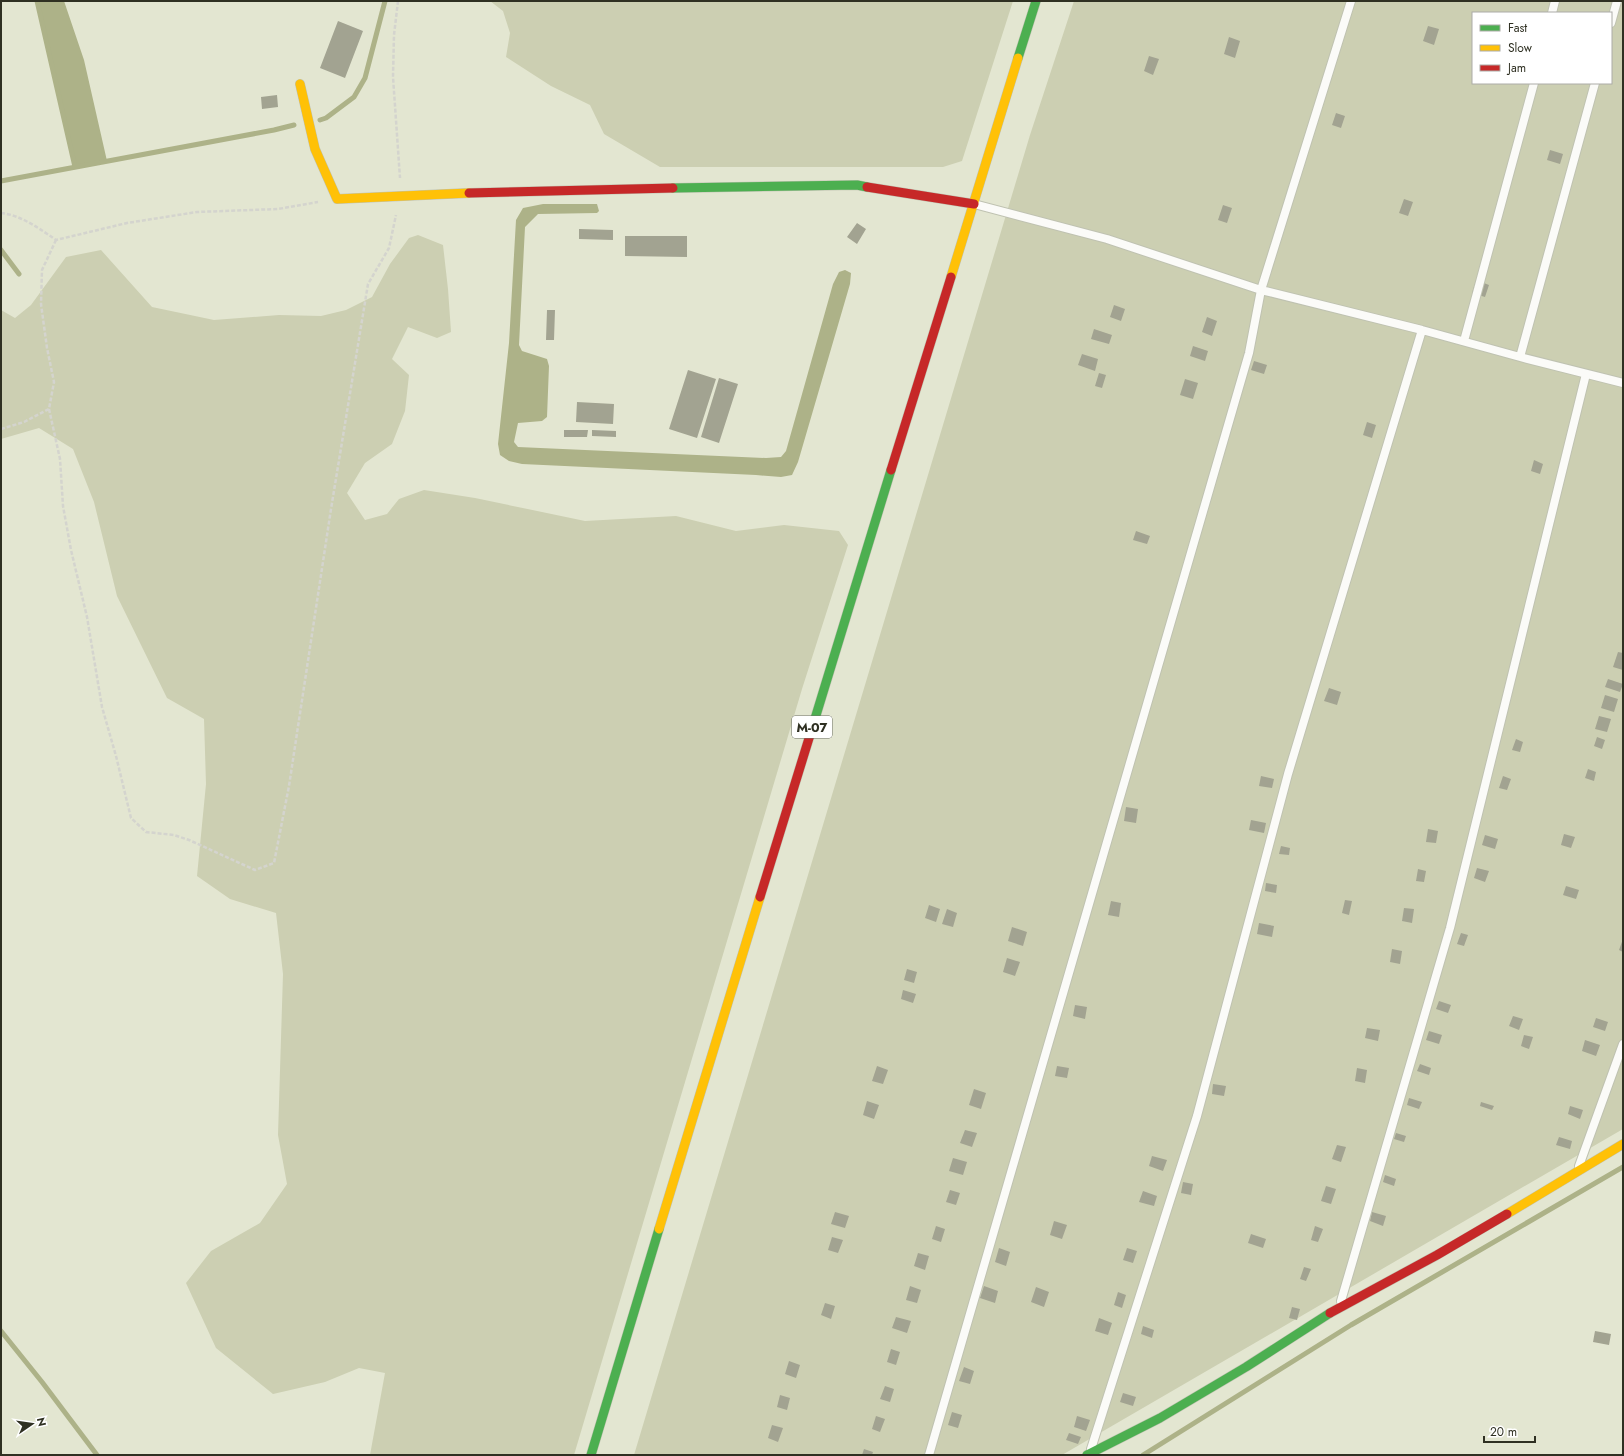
<svg xmlns="http://www.w3.org/2000/svg" width="1624" height="1456" font-family="Jost,sans-serif">
	<rect width="100%" height="100%" fill="#e3e6d1"/>
	<path fill="#cccfb2" fill-rule="evenodd" d="M490,1H1013L962,161L943,167H660L604,134L590,105L551,86L506,57L510,33L503,11Z
		M1074,1H1623V1129L1062,1455H634L1030,135ZM1473,13H1611V83H1473Z
		M418,235L443,245L448,289L451,332L437,338L408,327L392,359L409,375L405,411L392,444L365,463L347,493L365,520L387,514L399,499L424,490L475,498L585,521L676,516L736,531L784,525L839,531L848,545L802,689L574,1455H370L385,1373L359,1368L325,1382L273,1394L216,1348L186,1283L211,1251L260,1223L287,1184L278,1135L283,974L276,913L230,899L197,876L206,784L204,719L167,698L117,596L94,502L73,449L39,428L1,439V310L15,318L31,305L66,257L101,250L152,307L214,320L279,315L321,316L346,310L372,297L390,264L409,238Z"/>
	<path fill="#adb288" d="M37,1H64L84,60L107,161L75,167Z
		M543,204H597L599,211L597,213L538,214L525,227L519,345L522,351L547,359L549,366L547,417L542,421L518,423L514,442L518,447L766,458L781,457L786,451L833,284L839,272L845,270L851,273L850,284L798,462L792,475L781,477L756,475L522,464L509,461L500,455L498,444L509,343L516,220L523,208Z"/>
	<g fill="none" stroke-linecap="round" stroke-linejoin="round">
		<path stroke="#adb288" stroke-width="5" d="M37,1L75,167
			M320,120L326,118L354,97L365,78L385,1
			M1,181L274,130L294,125
			M1,250L19,274
			M1,1331L42,1382L97,1455
			M1143,1455L1351,1325L1623,1167"/>
	</g>
	<path fill="#a2a391" d="M338,21L363,31L345,78L320,68Z
		M1428,26L1439,29L1434,45L1423,41Z
		M1229,37L1240,41L1235,58L1224,54Z
		M1149,56L1159,59L1153,75L1144,71Z
		M277,95L278,107L262,109L261,97Z
		M1336,113L1345,116L1341,128L1332,125Z
		M1550,150L1563,154L1560,164L1547,160Z
		M1404,199L1413,202L1408,216L1399,213Z
		M1223,205L1232,208L1227,223L1218,220Z
		M857,223L866,229L857,244L847,237Z
		M579,229L613,230V240L579,239Z
		M625,236H687V257L625,256Z
		M1476,280L1489,285L1485,297L1472,293Z
		M1114,305L1125,309L1121,321L1110,317Z
		M547,310H555L554,340H546Z
		M1207,317L1217,321L1212,336L1202,332Z
		M1094,329L1112,335L1109,344L1091,339Z
		M1193,346L1208,351L1205,361L1190,356Z
		M1082,354L1098,359L1095,371L1078,365Z
		M1254,361L1267,365L1264,374L1251,370Z
		M688,370L716,379L697,438L669,429Z
		M1099,373L1106,375L1102,388L1095,386Z
		M719,378L738,384L719,443L701,437Z
		M1185,379L1198,383L1193,399L1180,395Z
		M577,402L614,404L613,424L576,422Z
		M1367,422L1376,425L1372,438L1363,435Z
		M564,430H588L587,437H564Z
		M592,430L616,431V437L592,436Z
		M1534,460L1543,464L1540,474L1531,471Z
		M1136,531L1150,536L1147,544L1133,540Z
		M1618,652L1623,653V670L1613,667Z
		M1608,679L1623,684L1620,692L1605,687Z
		M1329,688L1341,692L1337,705L1324,701Z
		M1605,695L1618,699L1614,712L1601,708Z
		M1599,716L1611,719L1607,732L1595,729Z
		M1597,737L1605,740L1602,749L1594,746Z
		M1516,739L1523,742L1520,752L1512,750Z
		M1588,769L1596,772L1594,781L1585,778Z
		M1261,776L1274,779L1272,788L1259,786Z
		M1503,776L1511,779L1507,790L1499,788Z
		M1126,807L1138,809L1136,823L1124,821Z
		M1251,820L1266,823L1264,833L1249,830Z
		M1428,829L1438,831L1436,843L1426,842Z
		M1564,834L1575,837L1571,848L1561,845Z
		M1485,835L1498,839L1495,849L1482,845Z
		M1281,846L1290,848L1289,855L1279,854Z
		M1477,868L1489,871L1485,882L1474,878Z
		M1418,869L1426,871L1424,882L1416,881Z
		M1266,883L1277,885L1276,893L1265,891Z
		M1566,886L1579,890L1576,899L1563,895Z
		M1345,900L1352,901L1349,915L1342,913Z
		M1111,901L1121,903L1119,917L1108,915Z
		M929,905L940,909L936,922L925,918Z
		M1404,908L1414,909L1412,923L1402,921Z
		M947,909L957,913L953,927L942,924Z
		M1259,923L1274,926L1272,937L1257,934Z
		M1012,927L1027,932L1023,946L1008,941Z
		M1461,933L1468,935L1464,946L1457,944Z
		M1623,939V952L1619,950Z
		M1392,949L1402,951L1400,964L1390,962Z
		M1007,958L1020,962L1015,976L1003,972Z
		M907,969L917,972L914,983L904,980Z
		M903,990L916,994L913,1003L901,999Z
		M1439,1001L1451,1005L1448,1013L1436,1009Z
		M1075,1005L1087,1007L1085,1019L1073,1016Z
		M1513,1016L1523,1019L1519,1030L1509,1026Z
		M1596,1018L1608,1022L1605,1031L1593,1027Z
		M1367,1028L1380,1030L1378,1041L1365,1038Z
		M1429,1031L1442,1035L1439,1044L1426,1040Z
		M1524,1035L1533,1037L1529,1049L1521,1046Z
		M1585,1040L1600,1045L1596,1056L1582,1051Z
		M1420,1064L1431,1068L1429,1075L1417,1071Z
		M877,1066L888,1070L883,1084L872,1081Z
		M1057,1066L1069,1068L1067,1078L1055,1076Z
		M1357,1068L1367,1070L1365,1083L1355,1081Z
		M1213,1084L1226,1086L1224,1096L1212,1094Z
		M974,1089L986,1093L981,1109L969,1105Z
		M1409,1098L1422,1102L1419,1109L1407,1105Z
		M867,1101L879,1105L874,1119L863,1115Z
		M1481,1102L1494,1106L1492,1110L1480,1106Z
		M1570,1106L1583,1110L1580,1119L1568,1114Z
		M965,1130L977,1133L972,1147L960,1143Z
		M1396,1133L1406,1136L1404,1142L1394,1139Z
		M1559,1137L1572,1141L1570,1149L1556,1145Z
		M1337,1145L1346,1147L1341,1162L1332,1159Z
		M1152,1156L1167,1160L1163,1171L1149,1166Z
		M953,1158L967,1162L963,1175L949,1171Z
		M1385,1175L1396,1179L1394,1186L1383,1182Z
		M1183,1182L1193,1184L1191,1195L1181,1193Z
		M1326,1186L1336,1189L1331,1204L1321,1201Z
		M950,1190L960,1193L956,1205L946,1202Z
		M1143,1191L1157,1196L1154,1206L1139,1202Z
		M835,1212L849,1216L845,1228L831,1224Z
		M1372,1212L1386,1216L1383,1226L1370,1221Z
		M1054,1221L1067,1225L1062,1239L1050,1235Z
		M936,1226L945,1229L941,1242L932,1239Z
		M1315,1226L1323,1229L1318,1242L1311,1240Z
		M1251,1234L1266,1239L1263,1248L1248,1243Z
		M832,1237L843,1240L838,1253L828,1250Z
		M999,1248L1010,1252L1006,1266L995,1262Z
		M1127,1248L1137,1251L1133,1263L1123,1260Z
		M918,1253L929,1256L925,1270L914,1266Z
		M1304,1267L1311,1269L1306,1281L1300,1279Z
		M910,1286L921,1290L917,1303L906,1300Z
		M984,1286L998,1291L995,1303L980,1298Z
		M1036,1287L1049,1292L1044,1307L1031,1302Z
		M1118,1292L1126,1295L1122,1308L1114,1305Z
		M825,1303L835,1306L831,1319L821,1315Z
		M1292,1307L1300,1309L1297,1320L1289,1318Z
		M896,1317L911,1321L907,1333L892,1328Z
		M1099,1318L1112,1323L1108,1335L1095,1331Z
		M1143,1326L1154,1330L1152,1338L1141,1334Z
		M1595,1331L1611,1334L1609,1345L1593,1342Z
		M891,1349L900,1352L896,1365L887,1362Z
		M789,1361L800,1365L796,1378L785,1374Z
		M964,1367L974,1371L970,1384L959,1381Z
		M885,1386L894,1389L890,1402L880,1399Z
		M1123,1393L1136,1397L1133,1406L1120,1402Z
		M780,1395L790,1398L787,1410L777,1407Z
		M952,1412L962,1415L958,1428L948,1425Z
		M876,1416L885,1419L880,1432L872,1429Z
		M1077,1416L1090,1420L1086,1431L1074,1427Z
		M772,1425L783,1428L778,1442L768,1438Z
		M1069,1433L1081,1437L1078,1444L1066,1440Z
		M864,1449L873,1452L872,1455H862Z"/>
	<g fill="none" stroke-linecap="round" stroke-linejoin="round">
		<defs>
			<path id="lane" d="M1552,13L1555,1
				M1611,23L1617,1
				M974,204L1107,239L1261,290L1422,330L1520,357L1623,383
				M1464,341L1534,83
				M1520,357L1595,83
				M1579,1166L1623,1044
				M1341,1301L1450,928L1586,374
				M1091,1449L1197,1116L1288,774L1422,330
				M929,1455L1249,353L1261,290L1351,1"/>
			<path id="fast" d="M1018,58L1036,1
				M673,188L857,185L867,187
				M810,735L891,470
				M591,1455L659,1229
				M1087,1455L1160,1418L1246,1367L1330,1313"/>
			<path id="slow" d="M300,84L315,149L337,199L469,193
				M951,277L1018,58
				M1507,1214L1623,1144
				M659,1229L760,897"/>
			<path id="jam" d="M867,187L974,204
				M469,193L673,188
				M891,470L951,277
				M760,897L810,735
				M1330,1313L1437,1255L1507,1214"/>
		</defs>
		<use href="#lane" stroke="#bfc2b1" stroke-width="10"/>
		<use href="#fast" stroke="#bfc2b1" stroke-width="10"/>
		<use href="#slow" stroke="#bfc2b1" stroke-width="10"/>
		<use href="#jam" stroke="#bfc2b1" stroke-width="10"/>
		<path stroke="#d4d4ce" stroke-width="2.5" stroke-dasharray="4 2" stroke-linecap="butt" d="M398,1L394,35L393,77L400,178
			M1,213C21,215 40,229 56,240L127,223L197,212L278,209L318,202
			M49,409L60,459L63,506L71,550L87,617L102,707L116,756L131,818L146,832L174,835L189,840L255,870L274,863L289,786L331,509L368,284L389,248L396,215
			M1,429L24,422L49,409L54,382L47,348L41,304L42,270L56,240"/>
		<use href="#lane" stroke="#fbfbf8" stroke-width="8"/>
		<use href="#fast" stroke="#4caf50" stroke-width="9"/>
		<use href="#slow" stroke="#ffc107" stroke-width="9"/>
		<use href="#jam" stroke="#c62828" stroke-width="9"/>
	</g>
	<g text-anchor="middle" stroke-width="3" stroke-linejoin="round" paint-order="stroke">
		<rect fill="#fff" stroke="#6d6e64" stroke-width="1" x="792" y="716" width="40" height="22" rx="3"/>
		<g font-size="13" font-weight="bold" fill="#2f3022">
			<text x="812" y="732">М-07</text>
		</g>
	</g>
	<rect width="1624" height="1456" fill="none" stroke="#2f3022" stroke-width="4"/>
	<rect x="1472" y="12" width="140" height="72" fill="#ffffff" stroke="#acaca7"/>
	<rect x="1480" y="25" width="20" height="6" fill="#4caf50" stroke="#acaca7"/>
	<text x="1508" y="32" font-size="12" fill="#2f3022">Fast</text>
	<rect x="1480" y="45" width="20" height="6" fill="#ffc107" stroke="#acaca7"/>
	<text x="1508" y="52" font-size="12" fill="#2f3022">Slow</text>
	<rect x="1480" y="65" width="20" height="6" fill="#c62828" stroke="#acaca7"/>
	<text x="1508" y="72" font-size="12" fill="#2f3022">Jam</text>
	<g transform="translate(32 1424) rotate(77)" stroke="#ffffff" stroke-width="3" paint-order="stroke">
	<path d="M0-3L7 15L0 10L-7 15Z" fill="#2f3022"/>
	<text y="-6" font-size="11" font-weight="bold" text-anchor="middle" fill="#2f3022">N</text>
	</g>
	<path d="M1484 1436v6h51v-6" fill="none" stroke="#2f3022" stroke-width="2"/>
	<text x="1490" y="1436" font-size="12" fill="#2f3022" stroke="#ffffff" stroke-width="3" paint-order="stroke">20 m</text>
</svg>
